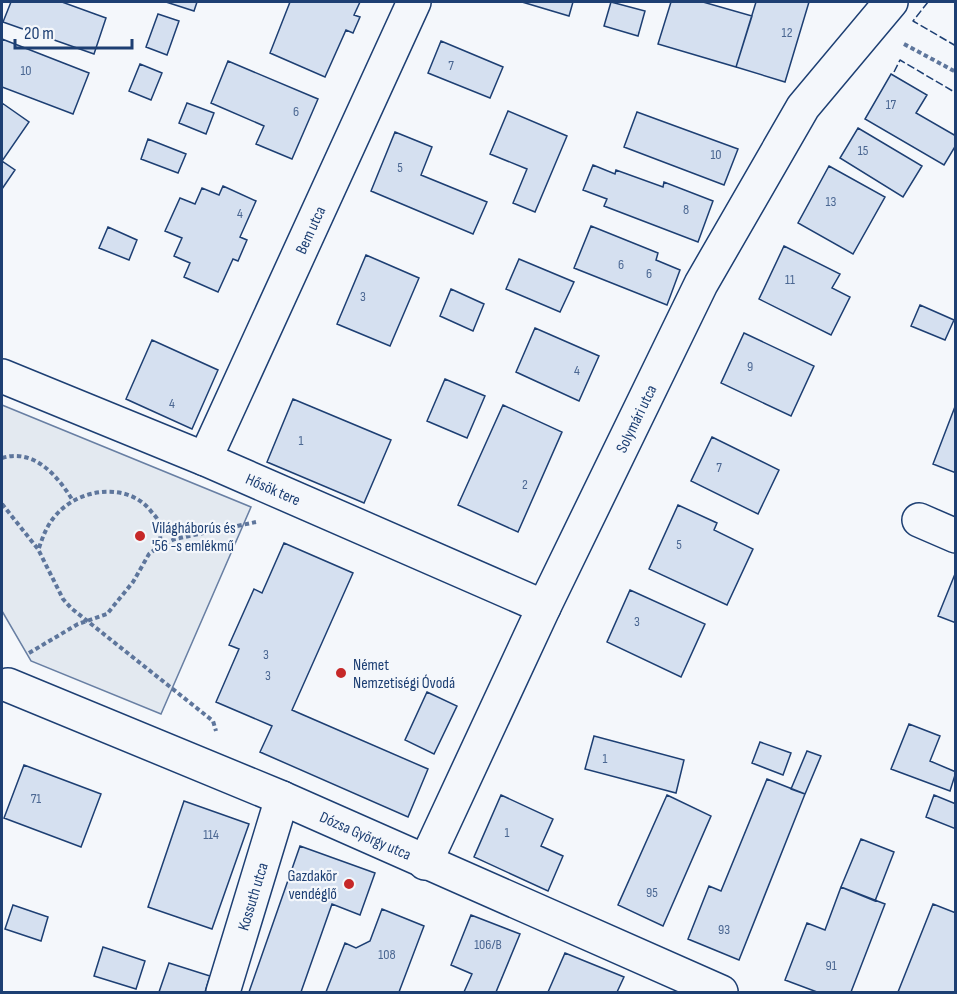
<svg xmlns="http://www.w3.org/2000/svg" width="957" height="994" font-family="'Sofia Sans Condensed',sans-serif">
	<rect width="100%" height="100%" fill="#f4f7fb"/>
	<path fill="#e3e9f0" stroke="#687fa3" stroke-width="1.5" d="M2,405L251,507L161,714L31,661L2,611Z"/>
	<path fill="#d5e0f0" stroke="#1d3f73" stroke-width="1.5" d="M11,2H62L106,18L94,54L3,22Z
		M166,2H197L194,11Z
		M290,2H360L354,15L360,17L353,33L346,30L325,77L270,53Z
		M522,2H573L569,16Z
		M611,2L645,11L638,36L604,26Z
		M671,2H703L752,16L736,67L658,44Z
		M756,2H809L785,82L736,67Z
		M158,14L179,21L167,55L146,47Z
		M2,39L89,73L73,114L2,87Z
		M441,41L503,67L490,98L428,73Z
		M228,61L318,99L292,159L256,144L264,126L211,103Z
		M140,64L162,73L151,100L129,91Z
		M891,74L927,95L916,113L956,136V145L944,165L865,119Z
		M2,103L29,122L2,161L15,170L2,189Z
		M187,103L214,113L206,134L179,123Z
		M508,111L567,136L535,212L513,203L527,169L490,154Z
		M637,112L738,149L724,185L624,147Z
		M858,128L922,166L903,197L840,158Z
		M395,132L432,147L421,175L487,202L473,234L371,191Z
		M148,139L186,154L178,173L141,159Z
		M593,165L615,174L616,170L663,187L664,182L713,201L698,242L604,206L607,199L583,190Z
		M829,166L885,197L853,254L798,223Z
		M223,186L256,201L240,237L247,240L238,261L233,259L218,292L184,277L190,263L174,256L182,238L165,231L180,198L195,204L202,188L219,195Z
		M591,226L658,253L656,260L680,270L667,305L574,268Z
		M108,227L137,240L129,260L99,248Z
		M784,246L840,274L832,288L850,297L831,335L759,299Z
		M366,255L419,278L390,346L337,324Z
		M519,259L574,282L560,312L506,289Z
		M451,289L484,304L473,331L440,316Z
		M920,305L954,320L945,340L911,326Z
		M535,328L599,356L579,401L516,372Z
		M744,333L814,366L791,416L721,383Z
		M152,340L218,370L192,429L126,399Z
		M445,379L485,396L467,438L427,421Z
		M293,399L391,440L364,503L267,462Z
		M956,404V473L933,464Z
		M503,405L562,432L518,532L458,505Z
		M712,437L779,470L758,514L691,481Z
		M678,505L717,523L714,530L753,549L727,605L649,569Z
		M284,543L353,573L292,710L428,769L408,817L260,752L272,726L216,702L239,649L229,645L254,589L262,593Z
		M955,574H956V623L938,616Z
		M630,590L705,624L681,677L607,642Z
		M427,692L457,706L434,754L405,740Z
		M909,724L940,736L930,761L956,772L950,791L891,769Z
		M594,736L684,760L676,793L585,769Z
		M760,742L791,753L783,775L752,763Z
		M807,751L821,756L805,794L791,789Z
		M24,765L101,794L81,847L4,818Z
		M767,779L805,794L739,960L688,939L709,886L721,891Z
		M501,795L553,819L541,846L563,856L548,891L474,857Z
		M667,795L711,816L663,926L618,905Z
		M934,795L956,804V829L926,817Z
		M184,801L249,824L212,929L148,907Z
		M861,839L894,852L875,901L841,887Z
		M300,846L375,873L360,915L332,904L301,992H249Z
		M841,887L885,904L851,992H817L785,980L807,923L825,930Z
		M933,904L956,913V992H898Z
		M13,905L48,917L41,941L5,929Z
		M382,909L424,926L399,992H326L345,943L356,948L370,941Z
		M471,915L520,934L496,992H464L472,974L451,965Z
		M103,947L145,961L136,989L94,976Z
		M565,953L624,977L617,992H548Z
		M169,963L210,976L205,992H159Z"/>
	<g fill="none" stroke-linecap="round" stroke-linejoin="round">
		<defs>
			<g id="minor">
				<path id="s1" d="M2,376L205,459L544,607"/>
				<path id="s2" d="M205,459L414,2"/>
				<path d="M919,520L956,536"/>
				<path id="s3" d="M8,685L282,798L721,992"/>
				<path id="s4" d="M425,863L544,607L701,284L803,107L891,2"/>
				<path id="s5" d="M223,992L282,798"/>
			</g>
		</defs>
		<use href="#minor" stroke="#1d3f73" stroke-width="36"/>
		<path stroke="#5e769c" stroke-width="4" stroke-dasharray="4.5 3" stroke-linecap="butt" d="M904,44L956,72
			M2,458C34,448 58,476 73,501
			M2,504L38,549L63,599L71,608L213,721L216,731
			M39,548C43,536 47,525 56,515C79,488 127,482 150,510C153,514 157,517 158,521C160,529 160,537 161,545
			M29,653L78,624L107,614L133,582L149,554L161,545L175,539L256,522"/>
		<use href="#minor" stroke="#f4f7fb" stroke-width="33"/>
		<path stroke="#1d3f73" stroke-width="1.5" stroke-dasharray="8 3" stroke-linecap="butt" d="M928,2L913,21L956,46
			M894,72L900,60L956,93"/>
	</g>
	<g fill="#c62828" stroke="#f4f7fb" stroke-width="2">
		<circle cx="140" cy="536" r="6"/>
		<circle cx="341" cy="673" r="6"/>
		<circle cx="349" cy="884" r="6"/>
	</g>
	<g text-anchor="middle" stroke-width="4.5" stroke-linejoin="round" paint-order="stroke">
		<g font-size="14" fill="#4b6792">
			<text x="787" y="37">12</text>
			<text x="451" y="70">7</text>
			<text x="26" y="75">10</text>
			<text x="891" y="109">17</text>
			<text x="296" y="116">6</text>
			<text x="863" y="155">15</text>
			<text x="716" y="159">10</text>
			<text x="400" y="172">5</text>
			<text x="831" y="206">13</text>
			<text x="686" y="214">8</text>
			<text x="240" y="218">4</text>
			<text x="621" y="269">6</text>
			<text x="649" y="278">6</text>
			<text x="790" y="284">11</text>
			<text x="363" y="301">3</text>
			<text x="750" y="371">9</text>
			<text x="577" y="375">4</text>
			<text x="172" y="408">4</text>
			<text x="301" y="445">1</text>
			<text x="719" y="472">7</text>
			<text x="525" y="489">2</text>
			<text x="679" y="549">5</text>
			<text x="637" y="626">3</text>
			<text x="266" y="659">3</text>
			<text x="268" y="680">3</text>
			<text x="605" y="763">1</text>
			<text x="36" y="803">71</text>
			<text x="507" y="837">1</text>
			<text x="211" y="839">114</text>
			<text x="652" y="897">95</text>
			<text x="724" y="934">93</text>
			<text x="488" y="949">106/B</text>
			<text x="387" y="959">108</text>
			<text x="831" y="970">91</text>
		</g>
		<g font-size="16" fill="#1d3f73" stroke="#f4f7fb">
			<text dy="6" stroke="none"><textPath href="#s2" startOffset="252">Bem utca</textPath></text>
			<text dy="6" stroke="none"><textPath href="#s4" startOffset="492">Solymári utca</textPath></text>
			<text dy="6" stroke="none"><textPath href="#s1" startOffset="294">Hősök tere</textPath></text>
			<text dy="6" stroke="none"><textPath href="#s3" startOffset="388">Dózsa György utca</textPath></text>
			<text dy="6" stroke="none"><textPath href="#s5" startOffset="100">Kossuth utca</textPath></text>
		</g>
		<g font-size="16" fill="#1d3f73" stroke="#f4f7fb" text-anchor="start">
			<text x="152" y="533">Világháborús és<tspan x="152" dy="18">'56 -s emlékmű</tspan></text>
			<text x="353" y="670">Német<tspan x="353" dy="18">Nemzetiségi Óvodá</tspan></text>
			<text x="337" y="881" text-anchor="end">Gazdakör<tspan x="337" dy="18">vendéglő</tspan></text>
		</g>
	</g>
	<rect width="957" height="994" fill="none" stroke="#1d3f73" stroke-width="6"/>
	<path d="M15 39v9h117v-9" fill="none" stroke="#1d3f73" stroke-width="3"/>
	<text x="24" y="39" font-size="18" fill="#1d3f73" stroke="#f4f7fb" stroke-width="4.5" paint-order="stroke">20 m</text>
</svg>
